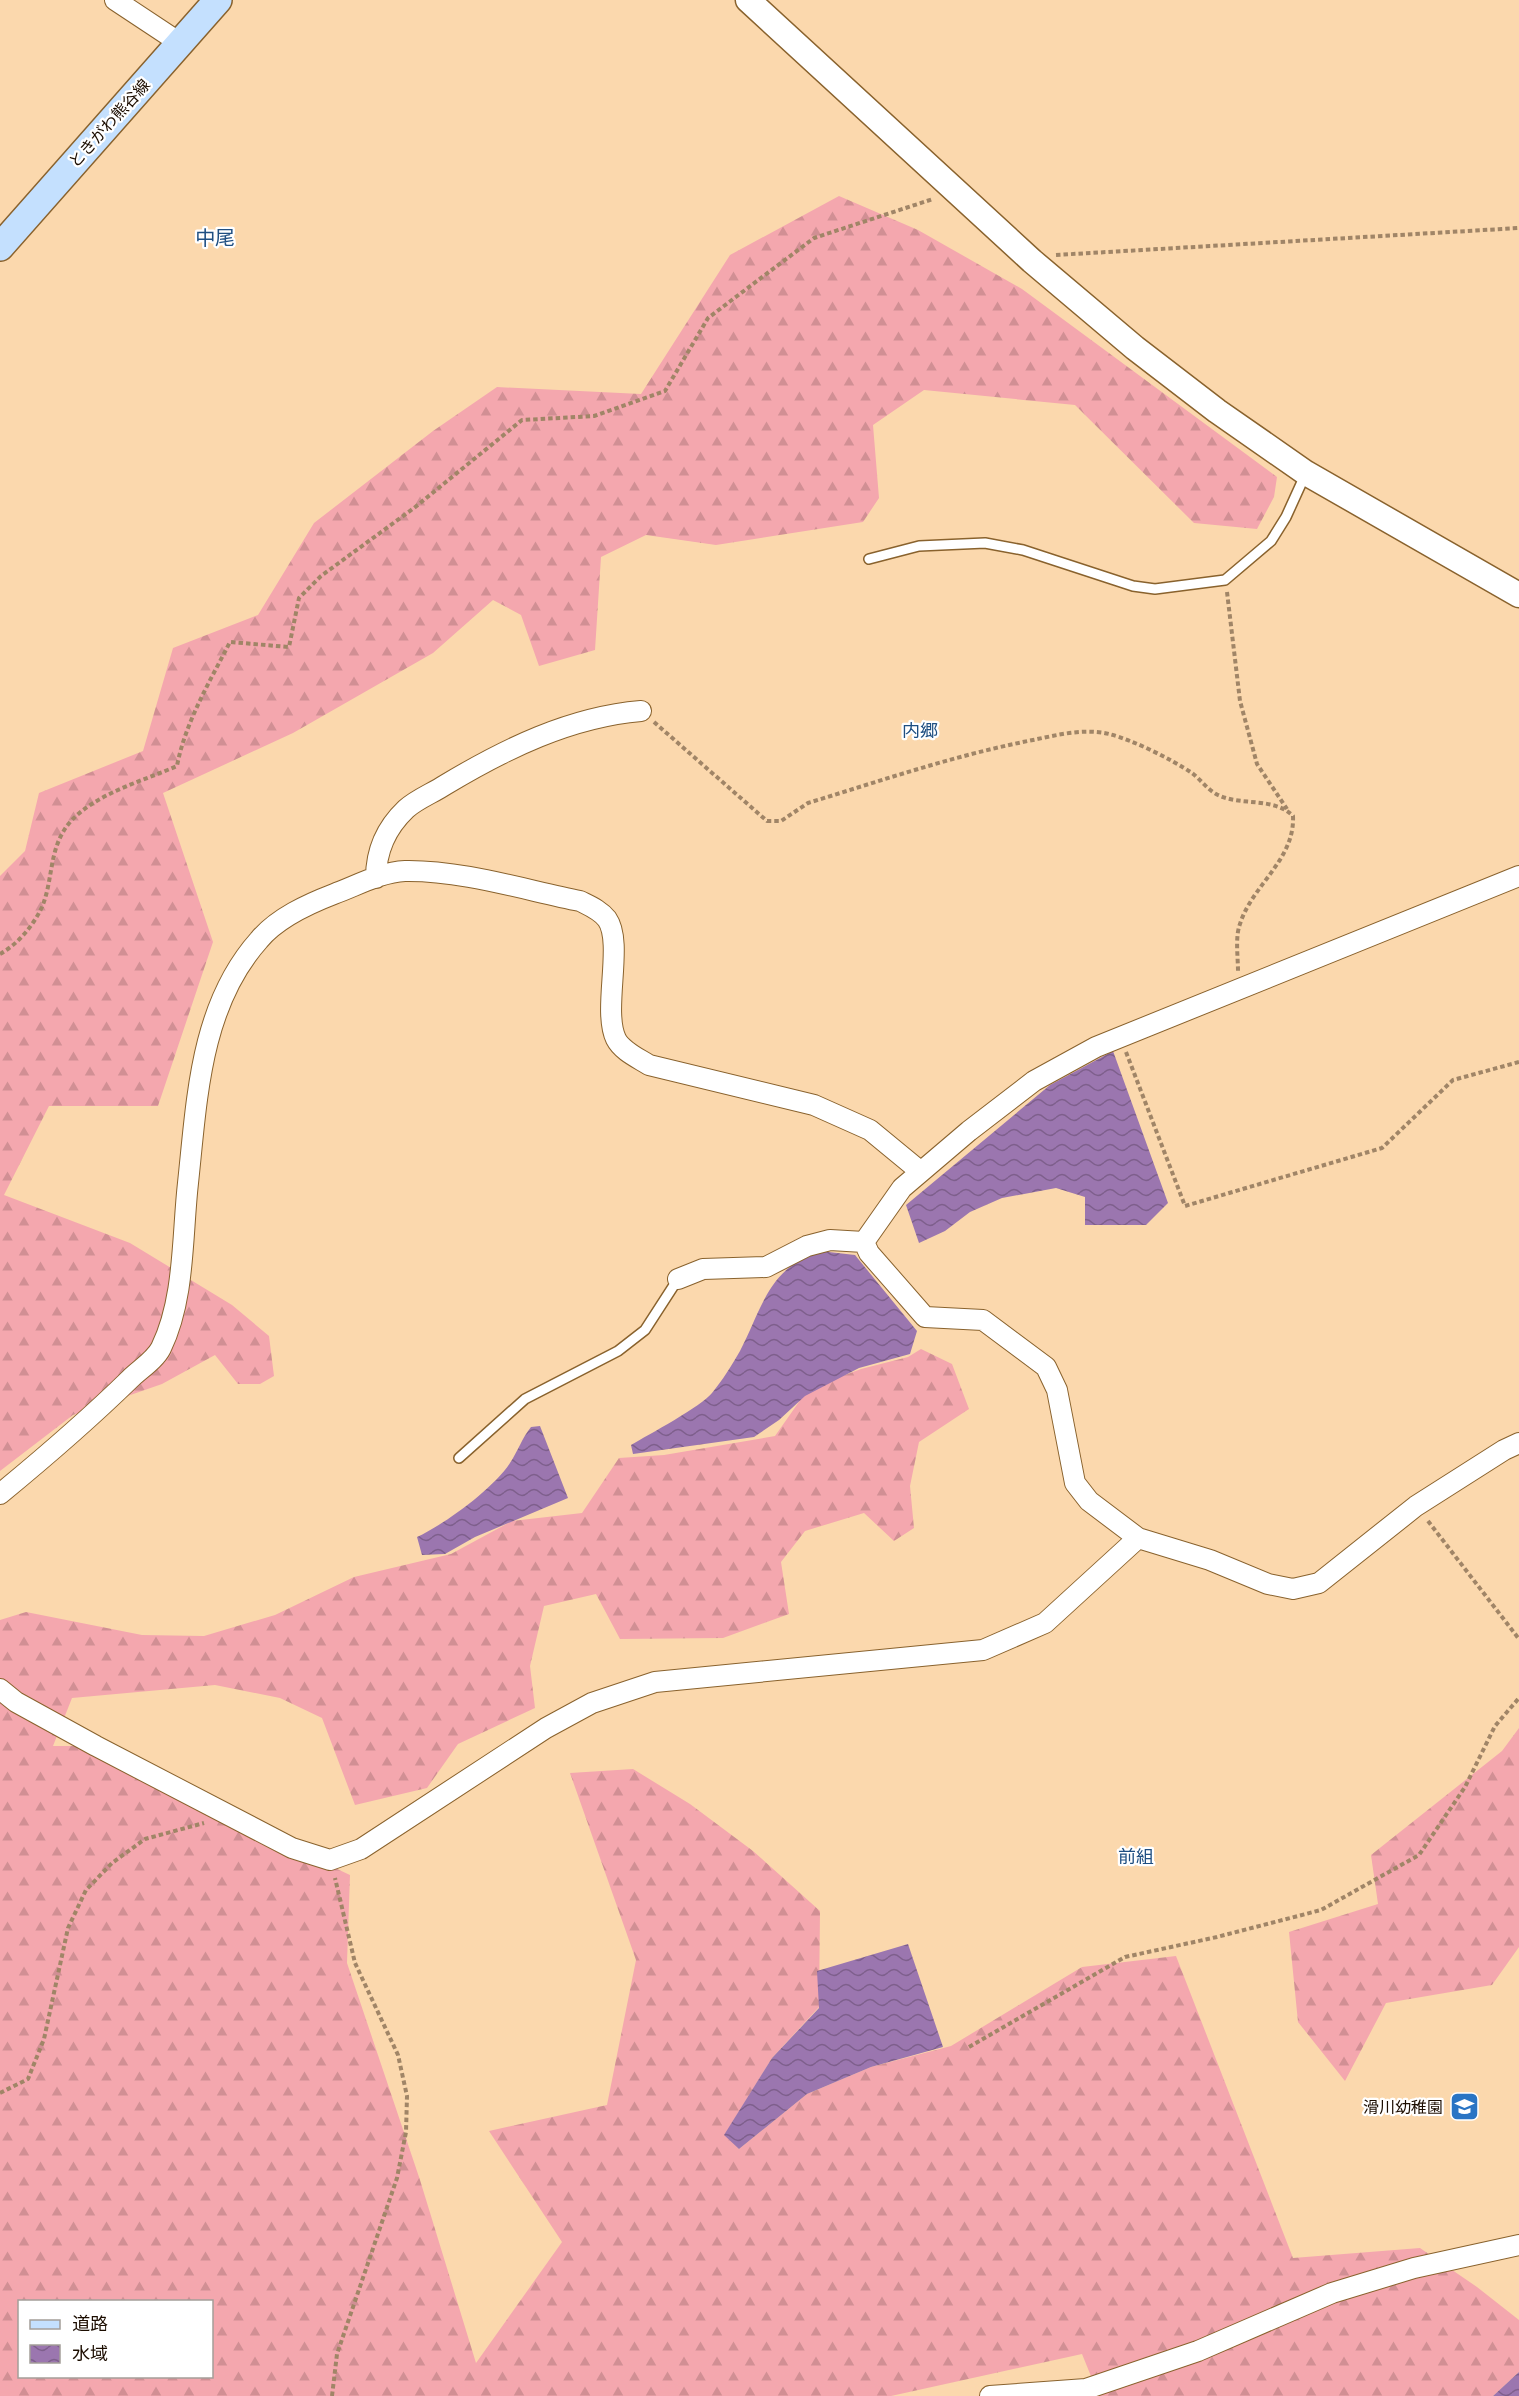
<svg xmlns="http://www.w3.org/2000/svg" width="1519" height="2396" font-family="'Fira Sans Condensed','Noto Sans JP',sans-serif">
	<defs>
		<pattern id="forest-firs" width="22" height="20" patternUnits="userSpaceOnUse" patternTransform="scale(1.5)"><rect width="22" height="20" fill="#f4a7ae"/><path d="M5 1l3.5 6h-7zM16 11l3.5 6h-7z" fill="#d18f94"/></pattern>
		<pattern id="water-waves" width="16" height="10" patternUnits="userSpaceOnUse" patternTransform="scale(1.5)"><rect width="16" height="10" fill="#9b76af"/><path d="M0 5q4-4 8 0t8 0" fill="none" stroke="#7e5f8c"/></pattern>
	</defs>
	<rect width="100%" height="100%" fill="#fbd8ad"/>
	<path fill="url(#forest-firs)" fill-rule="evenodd" d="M839,196L918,230L1022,289L1277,477L1274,497L1257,529L1194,523L1075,405L924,390L873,425L879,498L863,522L716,545L646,535L601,557L595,650L539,666L521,615L493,600L433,653L293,733L163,793L213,942L158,1106H49L4,1195L130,1243L232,1305L269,1336L274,1376L260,1384H238L215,1355L162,1384L73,1415L0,1471V876L25,851L39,793L143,751L173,648L258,615L314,523L433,431L497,387L641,394L730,255Z
		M921,1349L952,1364L969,1409L919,1442L910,1486L914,1528L894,1541L864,1513L805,1531L781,1562L789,1614L723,1638L620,1639L596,1594L544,1606L530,1666L535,1708L458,1744L427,1788L355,1805L322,1718L280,1698L215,1685L72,1698L53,1746H96L292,1848L350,1875L347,1963L420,2180L476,2363L562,2242L489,2131L607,2105L636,1960L570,1773L633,1769L690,1804L753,1851L820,1911L819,2007L772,2058L725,2134L739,2149L807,2094L871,2067L951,2046L1082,1967L1176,1956L1293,2258L1420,2248L1477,2287L1519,2320V2372L1493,2396H1099L1082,2354L891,2396H0V1620L26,1612L142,1635L204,1636L275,1615L354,1577L451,1554L512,1521L582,1513L619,1458L664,1455L775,1436L808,1389L861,1369L908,1357ZM20,2302H212V2376H20Z
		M1519,1728V1947L1492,1985L1386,2003L1345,2081L1298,2022L1289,1932L1378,1904L1371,1855L1502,1751Z"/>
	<path fill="url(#water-waves)" d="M1113,1051L1168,1203L1146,1225H1085V1197L1056,1188L1002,1198L970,1212L945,1231L919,1243L906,1205L1050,1085Z
		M820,1251L855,1255L917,1331L910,1354L859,1368L805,1396L779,1420L754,1437L633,1454L631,1445C648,1435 702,1406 712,1393C722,1381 732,1365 740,1351C762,1309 768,1268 820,1251Z
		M540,1426L568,1498L475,1537L445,1554L422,1555L417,1537C445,1524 493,1489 510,1463C518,1451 522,1438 531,1427Z
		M908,1944L943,2047L871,2067L807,2094L739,2149L724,2135L772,2058L819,2008L817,1971Z
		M1519,2372V2396H1493Z"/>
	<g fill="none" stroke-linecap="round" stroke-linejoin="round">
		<defs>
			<path id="service" d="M869,559L919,546L985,543L1023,550L1133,586L1155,589L1225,580L1271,541L1286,517L1306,473
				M459,1458L525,1399L618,1351L645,1330L678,1279"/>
			<path id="minor" d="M115,0L180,43
				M376,878C376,851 386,828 406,809C417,799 433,793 445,785C505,749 570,717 641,711
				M864,1242L869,1253L925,1317L983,1320L1046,1367L1057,1390L1075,1483L1089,1501L1138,1538L1210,1560L1268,1584L1293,1589L1319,1583L1416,1506L1504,1450L1519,1443
				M864,1242L902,1188L969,1131L1034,1081L1096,1047L1519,876
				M678,1279L703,1269L766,1267L807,1246L830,1240L864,1242
				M0,1494C45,1457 88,1420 130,1379C139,1370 155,1360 161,1348C185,1299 182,1236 188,1183C197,1099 200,1006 259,940C277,918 308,904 334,894C356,886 381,872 405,871C461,870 525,890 580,901C590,906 600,910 607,919C624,943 602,1010 616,1039C622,1051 638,1058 649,1065L814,1105L870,1130L921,1172
				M0,1689L16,1702L96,1746L292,1848L330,1860L361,1849L546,1728L592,1703L655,1682L983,1650L1045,1623L1138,1538
				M990,2396L1086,2389L1198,2351L1332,2293L1414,2268L1519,2245"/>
			<path id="tertiary" d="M748,0L1032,261L1135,348L1217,411L1306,473L1519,595"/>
			<path id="secondary" d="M0,247L218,0"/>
		</defs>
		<use href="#service" stroke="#89622d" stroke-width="12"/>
		<use href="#minor" stroke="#89622d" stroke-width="22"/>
		<use href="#tertiary" stroke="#89622d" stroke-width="27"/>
		<use href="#secondary" stroke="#89622d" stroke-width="30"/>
		<path stroke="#a08567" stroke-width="4" stroke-dasharray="4.5 3" stroke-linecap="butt" d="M1056,255L1519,228
			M1227,592L1240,701L1257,764L1287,809
			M654,722L767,821H781L808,803C883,780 956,755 1033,740C1057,735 1084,728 1109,734C1133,740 1171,759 1192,773C1200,779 1207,789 1216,794C1240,807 1273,796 1293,816C1295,860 1252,885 1240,924C1235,937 1238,957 1238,971
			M0,954C18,944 33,926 42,907C54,878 48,847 71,821C97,793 143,781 177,766C185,723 210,681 230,642L289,647L299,598L321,576L414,508L522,420L594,416L665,391L708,318L814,238L933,199
			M1126,1052L1185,1206L1382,1148L1453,1080L1519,1062
			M1428,1521L1519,1639
			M969,2047L1125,1957L1217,1937L1321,1910L1419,1855L1465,1787L1495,1726L1519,1698
			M0,2093L28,2079L44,2039L68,1928L86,1890L112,1863L145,1839L204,1823
			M332,2396L337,2354L397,2178L406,2132L407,2096L398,2055L355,1963L335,1878"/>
		<use href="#service" stroke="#fff" stroke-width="9"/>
		<use href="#minor" stroke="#fff" stroke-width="20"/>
		<use href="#tertiary" stroke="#fff" stroke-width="24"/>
		<use href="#secondary" stroke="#c4e0fe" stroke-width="27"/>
	</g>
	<defs>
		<symbol id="school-square" viewBox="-11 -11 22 22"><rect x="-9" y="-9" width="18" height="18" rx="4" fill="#2974c4" stroke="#fff"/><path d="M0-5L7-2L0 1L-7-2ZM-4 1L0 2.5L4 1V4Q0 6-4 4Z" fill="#fff"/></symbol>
	</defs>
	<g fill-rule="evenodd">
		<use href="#school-square" x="1448" y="2090" width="33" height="33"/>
	</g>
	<g text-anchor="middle" stroke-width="4.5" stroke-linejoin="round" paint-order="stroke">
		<g font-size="16" fill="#1c0d00" stroke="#fff">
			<text transform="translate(109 123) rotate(-48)" y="6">ときがわ熊谷線</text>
		</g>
		<g font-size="16" fill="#1c0d00" stroke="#fff" text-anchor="end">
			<text x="1443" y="2113">滑川幼稚園</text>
		</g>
		<g font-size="18" fill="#1f4f82" stroke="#fff">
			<text x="920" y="737">内郷</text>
			<text x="1136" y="1863">前組</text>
		</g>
		<g font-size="20" fill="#1f4f82" stroke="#fff">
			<text x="215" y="245">中尾</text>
		</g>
	</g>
	<rect x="18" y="2300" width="195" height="78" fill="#ffffff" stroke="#a49e99" stroke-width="1.5"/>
	<rect x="30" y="2320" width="30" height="9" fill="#c4e0fe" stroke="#a49e99" stroke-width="1.5"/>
	<text x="72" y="2330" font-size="18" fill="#1c0d00">道路</text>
	<rect x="30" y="2345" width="30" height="18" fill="url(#water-waves)" stroke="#a49e99" stroke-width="1.5"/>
	<text x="72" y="2360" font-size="18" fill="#1c0d00">水域</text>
</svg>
